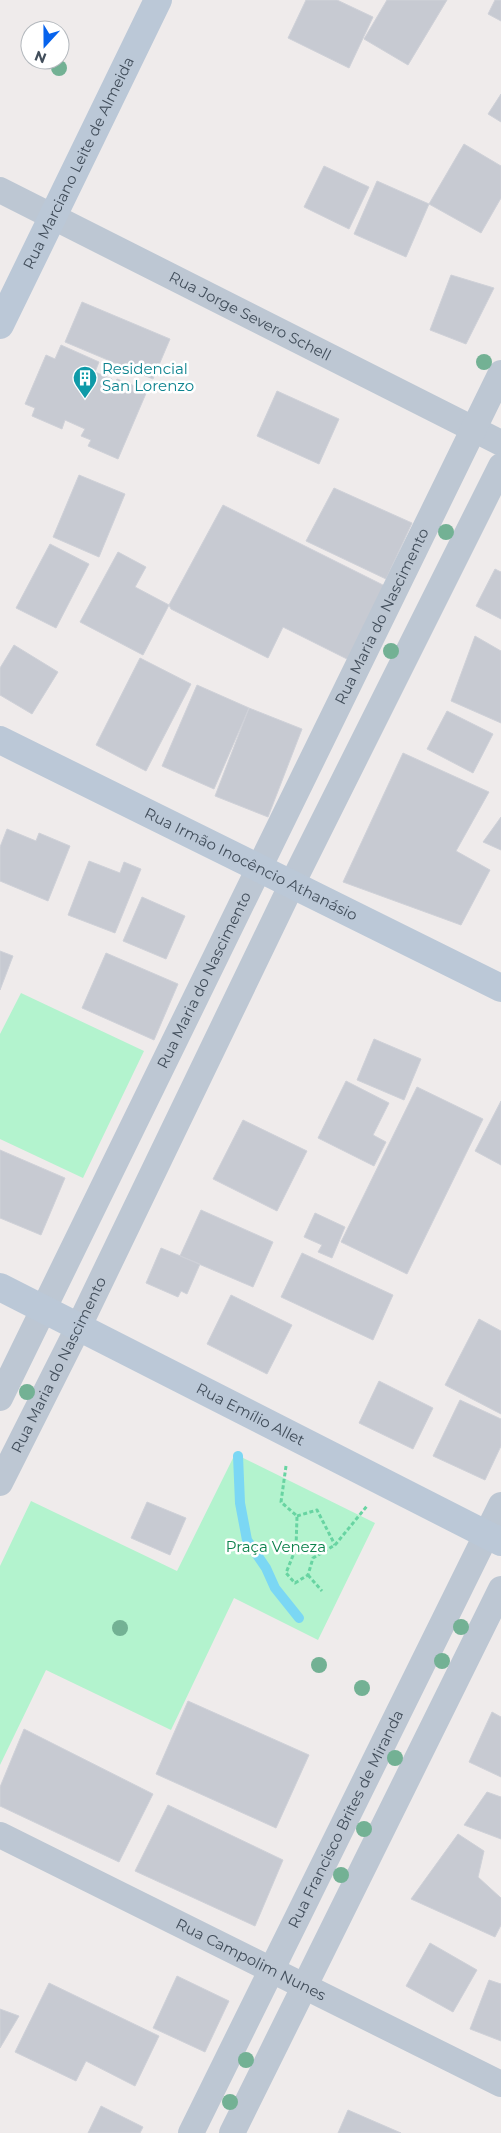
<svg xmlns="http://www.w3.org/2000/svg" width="501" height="2133" font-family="Montserrat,sans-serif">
	<rect width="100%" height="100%" fill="#efebeb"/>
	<path fill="#b3f3ce" d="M21,993L144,1051L83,1178L0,1139V1034Z
		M235,1454L375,1523L318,1640L234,1598L171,1730L46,1670L0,1765V1566L31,1501L177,1571Z"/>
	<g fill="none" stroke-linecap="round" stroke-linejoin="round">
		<path stroke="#7bd7f4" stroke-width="10" d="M238,1456L240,1503L247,1540L266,1568L275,1588L299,1618"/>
	</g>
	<path fill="#c7cad2" stroke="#cfd1d8" d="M306,0H337L373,17L349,68L288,38Z
		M387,0H447L408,65L364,39Z
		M495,0H501V21L488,14Z
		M501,94V122L488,114Z
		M464,144L501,166V198L481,233L429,204Z
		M324,166L369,187L349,229L304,207Z
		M377,181L429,204L406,257L354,234Z
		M451,275L494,288L466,344L430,330Z
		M82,302L170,339L153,379L65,342Z
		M61,345L99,362L95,372L112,379L107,392L111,394L117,379L147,391L118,459L88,446L91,440L81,436L85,429L65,420L62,429L32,416L35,408L25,404L46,355L55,359Z
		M277,391L339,419L319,464L257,436Z
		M79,475L125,494L99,557L53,537Z
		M334,488L412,523L386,579L306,541Z
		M223,505L387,587L349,660L283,627L268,658L171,609L169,605Z
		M50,544L89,564L56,628L16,608Z
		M118,552L146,567L135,587L169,605L143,655L80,622Z
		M495,569L501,572V619L476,606Z
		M475,636L501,651V723L451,701Z
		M14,645L58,672L32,714L0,695V668Z
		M140,658L191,684L146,771L96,745Z
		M197,685L249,708L214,789L162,766Z
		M249,708L302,729L268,817L215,796Z
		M447,711L493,734L473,773L427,749Z
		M403,753L489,792L456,851L490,870L461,925L343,882Z
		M501,817V850L483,842Z
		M7,829L36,841L39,833L70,846L48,901L0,881V847Z
		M89,861L120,873L124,862L141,869L115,933L68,915Z
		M142,897L185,916L166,959L123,941Z
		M0,951L13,956L0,990Z
		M106,953L178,984L154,1040L82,1008Z
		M374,1039L421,1059L404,1100L357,1080Z
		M346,1081L389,1103L373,1135L386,1142L374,1166L318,1138Z
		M417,1087L483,1119L407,1274L341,1242Z
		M501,1101V1165L475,1151Z
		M243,1120L307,1151L277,1211L213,1179Z
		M0,1150L65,1178L41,1235L0,1218Z
		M201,1210L273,1242L253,1287L180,1256Z
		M315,1213L345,1227L332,1258L318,1252L322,1245L304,1237Z
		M161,1248L200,1264L187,1294L181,1291L178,1297L146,1283Z
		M302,1253L393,1295L373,1340L281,1297Z
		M231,1295L292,1325L267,1374L207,1344Z
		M479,1319L501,1331V1414L445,1385Z
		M379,1381L433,1408L413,1449L359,1423Z
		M460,1400L501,1419V1446L485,1480L433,1456Z
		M147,1502L186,1518L170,1555L131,1538Z
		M188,1701L309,1755L276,1828L156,1774Z
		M492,1712L501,1717V1777L469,1762Z
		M24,1729L153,1794L119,1862L0,1806V1787Z
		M487,1792L501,1797V1839L464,1825Z
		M168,1805L283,1860L255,1926L135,1871Z
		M458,1834L484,1851L478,1877L501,1898V1925L495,1937L411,1899Z
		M430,1943L477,1970L453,2012L406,1986Z
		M177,1976L229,2001L205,2052L153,2028Z
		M489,1980L501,1984V2041L470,2029Z
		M49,1983L159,2036L135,2086L86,2061L76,2081L15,2052Z
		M0,2009L19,2016L0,2048Z
		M101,2106L143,2127L140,2133H88Z
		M348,2110L401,2133H338Z"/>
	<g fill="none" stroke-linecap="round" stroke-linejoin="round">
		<path stroke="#68d4a2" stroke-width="3" stroke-dasharray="4 2.5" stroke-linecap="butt" d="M286,1466L281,1502L297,1516L296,1548L286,1573L295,1583L308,1575L313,1558L335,1545L367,1506
			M297,1516L317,1510L335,1545
			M308,1575L322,1591"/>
		<g stroke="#bdc7d3" stroke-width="26">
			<path id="s1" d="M0,190L501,443"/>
			<path id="s2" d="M0,1398L501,373"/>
			<path id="s3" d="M0,1483L78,1328L292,884L501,466"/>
			<path id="s4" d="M0,1835L501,2084"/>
			<path id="s5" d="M191,2133L501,1505"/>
			<path d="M232,2133L501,1589"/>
		</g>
		<g stroke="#bbc8d7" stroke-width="28">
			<path id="s6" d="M0,325L158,0"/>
			<path id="s7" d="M0,740L501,988"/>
			<path id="s8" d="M0,1287L501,1542"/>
		</g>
	</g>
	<g fill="#73b194">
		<circle cx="59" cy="68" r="8"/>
		<circle cx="484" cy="362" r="8"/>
		<circle cx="446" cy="532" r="8"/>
		<circle cx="391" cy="651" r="8"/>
		<circle cx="27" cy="1392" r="8"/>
		<circle cx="461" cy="1627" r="8"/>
		<circle cx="120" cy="1628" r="8"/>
		<circle cx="442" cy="1661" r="8"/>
		<circle cx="319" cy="1665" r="8"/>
		<circle cx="362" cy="1688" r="8"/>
		<circle cx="395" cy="1758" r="8"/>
		<circle cx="364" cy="1829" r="8"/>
		<circle cx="341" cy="1875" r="8"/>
		<circle cx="246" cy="2060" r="8"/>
		<circle cx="230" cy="2102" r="8"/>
	</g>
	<defs>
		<symbol id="building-pin" viewBox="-11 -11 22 30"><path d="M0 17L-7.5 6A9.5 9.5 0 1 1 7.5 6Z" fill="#0f9aa8" stroke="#fff"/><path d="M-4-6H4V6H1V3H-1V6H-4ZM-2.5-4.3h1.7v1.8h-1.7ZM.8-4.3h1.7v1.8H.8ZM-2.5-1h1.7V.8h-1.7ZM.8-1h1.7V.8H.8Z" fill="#fff"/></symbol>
	</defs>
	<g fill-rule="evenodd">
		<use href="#building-pin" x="71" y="364" width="28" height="38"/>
	</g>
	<g text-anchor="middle" stroke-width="5" stroke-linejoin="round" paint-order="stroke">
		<g font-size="15" fill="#424e5b" stroke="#fff">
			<text dy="5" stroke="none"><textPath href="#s6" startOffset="180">Rua Marciano Leite de Almeida</textPath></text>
			<text dy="5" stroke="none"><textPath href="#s1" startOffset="280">Rua Jorge Severo Schell</textPath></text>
			<text dy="5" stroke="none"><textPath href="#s2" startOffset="870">Rua Maria do Nascimento</textPath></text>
			<text dy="5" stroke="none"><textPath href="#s7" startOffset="280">Rua Irmão Inocêncio Athanásio</textPath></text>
			<text dy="5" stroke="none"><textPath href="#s2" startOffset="465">Rua Maria do Nascimento</textPath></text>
			<text dy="5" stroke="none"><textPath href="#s3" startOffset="132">Rua Maria do Nascimento</textPath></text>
			<text dy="5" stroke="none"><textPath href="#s8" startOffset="281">Rua Emílio Allet</textPath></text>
			<text dy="5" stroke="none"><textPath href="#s5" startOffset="350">Rua Francisco Brites de Miranda</textPath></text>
			<text dy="5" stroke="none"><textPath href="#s4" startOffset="280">Rua Campolim Nunes</textPath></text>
		</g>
		<g font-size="15" fill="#0d838f" stroke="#fff" text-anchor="start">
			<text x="102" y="374">Residencial<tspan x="102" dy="17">San Lorenzo</tspan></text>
		</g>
		<g font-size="15" fill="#0d824c" stroke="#fff">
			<text x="276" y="1552">Praça Veneza</text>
		</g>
	</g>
	<g transform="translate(45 45) rotate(201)"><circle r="24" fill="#ffffff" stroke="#b3b8bd"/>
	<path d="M0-4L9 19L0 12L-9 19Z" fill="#0763ed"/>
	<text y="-8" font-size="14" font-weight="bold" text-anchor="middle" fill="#424e5b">N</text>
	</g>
</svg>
